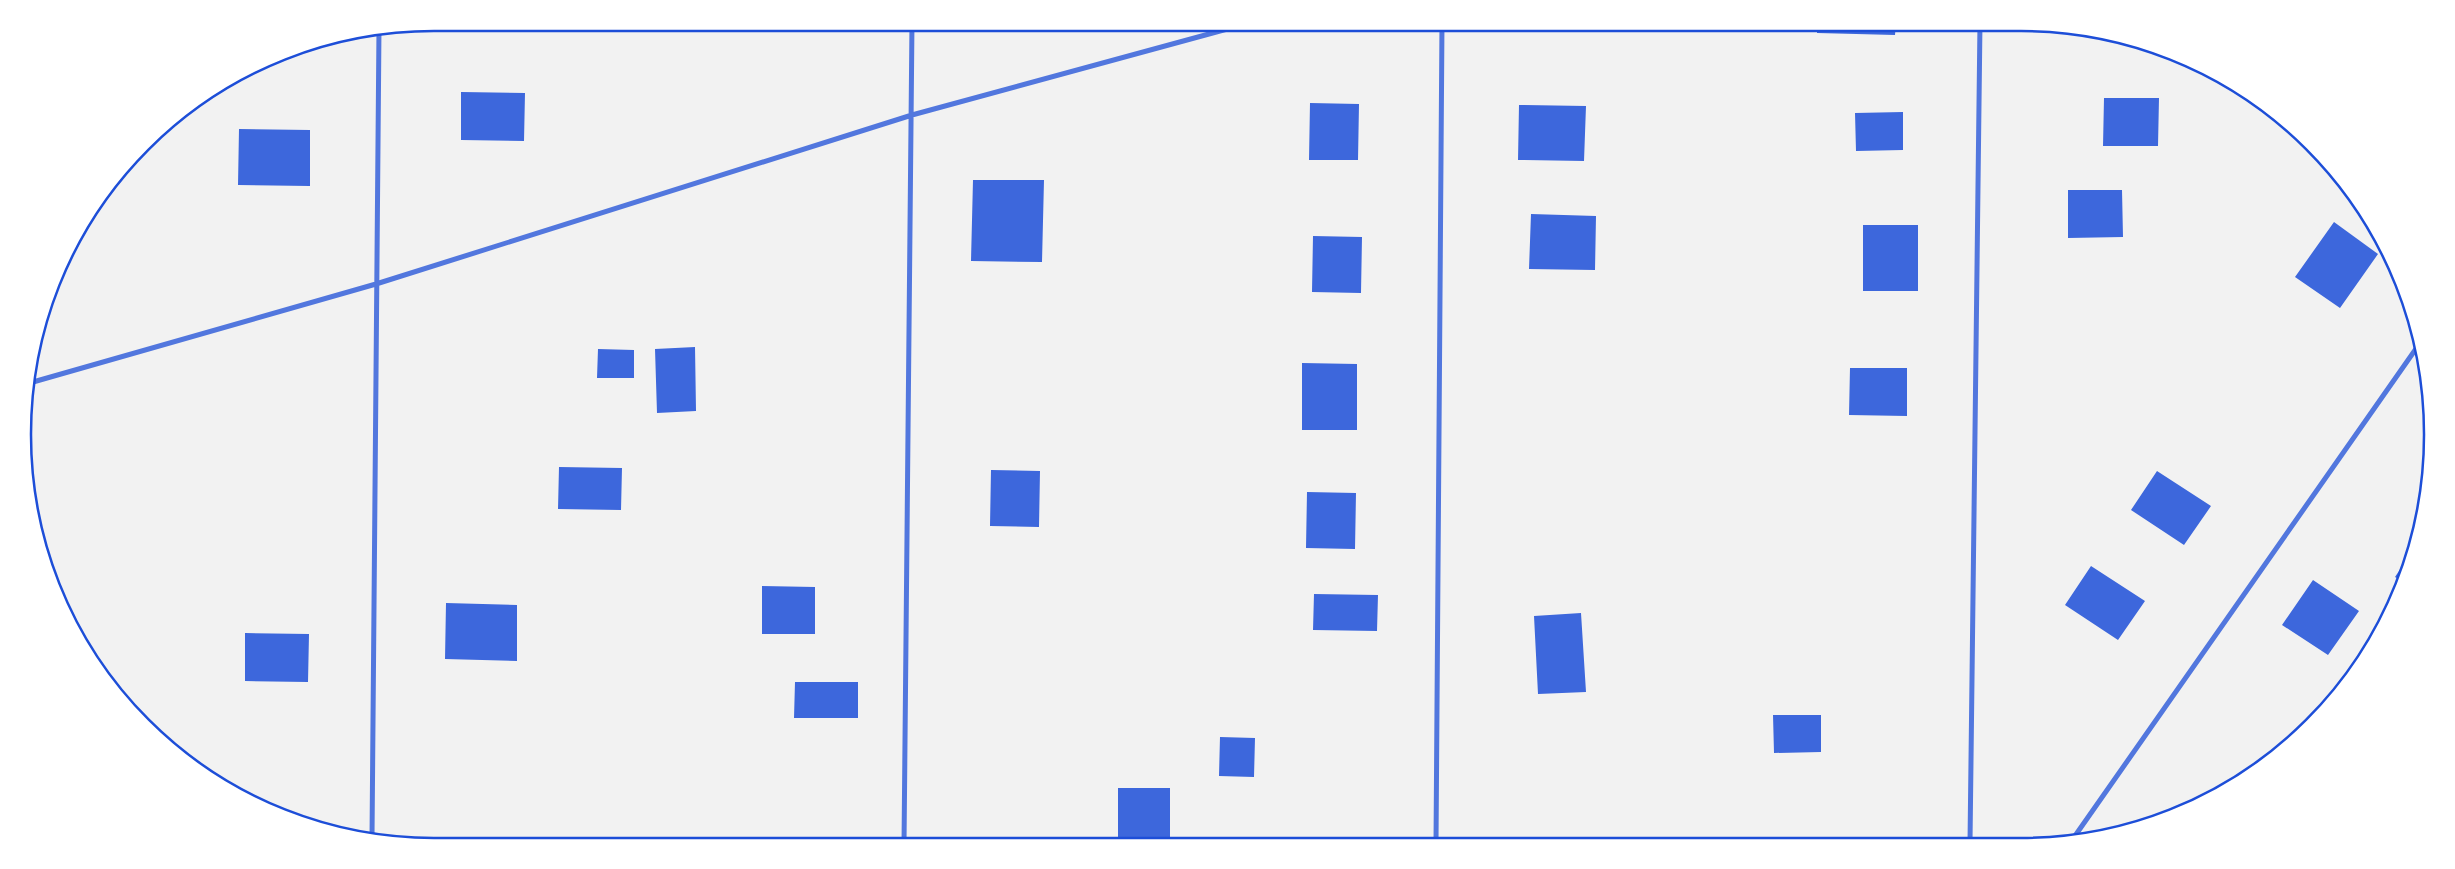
<svg xmlns="http://www.w3.org/2000/svg" width="2455" height="869" font-family="Lato,sans-serif">
	<rect width="100%" height="100%" fill="#f2f2f2"/>
	<path fill="#3d67dc" d="M733,22H793V28L733,27Z
		M1817,22H1896L1895,35L1817,33Z
		M461,92L525,93L524,141L461,140Z
		M2104,98H2159L2158,146H2103Z
		M1310,103L1359,104L1358,160H1309Z
		M1519,105L1586,106L1584,161L1518,160Z
		M1903,112V150L1856,151L1855,113Z
		M239,129L310,130V186L238,185Z
		M973,180H1044L1042,262L971,261Z
		M2068,190H2122L2123,237L2068,238Z
		M1531,214L1596,216L1595,270L1529,269Z
		M2334,222L2378,254L2340,308L2295,277Z
		M1863,225H1918V291H1863Z
		M1313,236L1362,237L1361,293L1312,292Z
		M695,347L696,411L657,413L655,349Z
		M598,349L634,350V378H597Z
		M1302,363L1357,364V430H1302Z
		M1850,368H1907V416L1849,415Z
		M559,467L622,468L621,510L558,509Z
		M991,470L1040,471L1039,527L990,526Z
		M2157,471L2211,506L2184,545L2131,510Z
		M1307,492L1356,493L1355,549L1306,548Z
		M2415,547L2416,548L2402,581L2395,577Z
		M2091,566L2145,601L2118,640L2065,605Z
		M2313,580L2359,611L2328,655L2282,625Z
		M762,586L815,587V634H762Z
		M1314,594L1378,595L1377,631L1313,630Z
		M446,603L517,605V661L445,659Z
		M1581,613L1586,692L1538,694L1534,616Z
		M245,633L309,634L308,682L245,681Z
		M795,682H858V718H794Z
		M1773,715H1821V752L1774,753Z
		M1220,737L1255,738L1254,777L1219,776Z
		M1118,788H1170V838L1118,837Z"/>
	<g fill="none" stroke-linecap="round" stroke-linejoin="round">
		<path stroke="#5277de" stroke-width="5" d="M26,384L376,284L912,115L1253,22
			M372,838L379,28
			M1970,843L1980,22
			M2070,843L2420,343
			M1436,844L1442,22
			M904,845L912,22"/>
	</g>
	<path d="M0 0H2455V869H0ZM434 31H2021A403 403 0 0 1 2424 434V435A403 403 0 0 1 2021 838H434A403 403 0 0 1 31 435V434A403 403 0 0 1 434 31Z" fill="#fff" fill-rule="evenodd"/>
	<path fill="none" stroke="#1d4ed8" stroke-width="2.5" d="M434 31H2021A403 403 0 0 1 2424 434V435A403 403 0 0 1 2021 838H434A403 403 0 0 1 31 435V434A403 403 0 0 1 434 31Z"/>
</svg>
